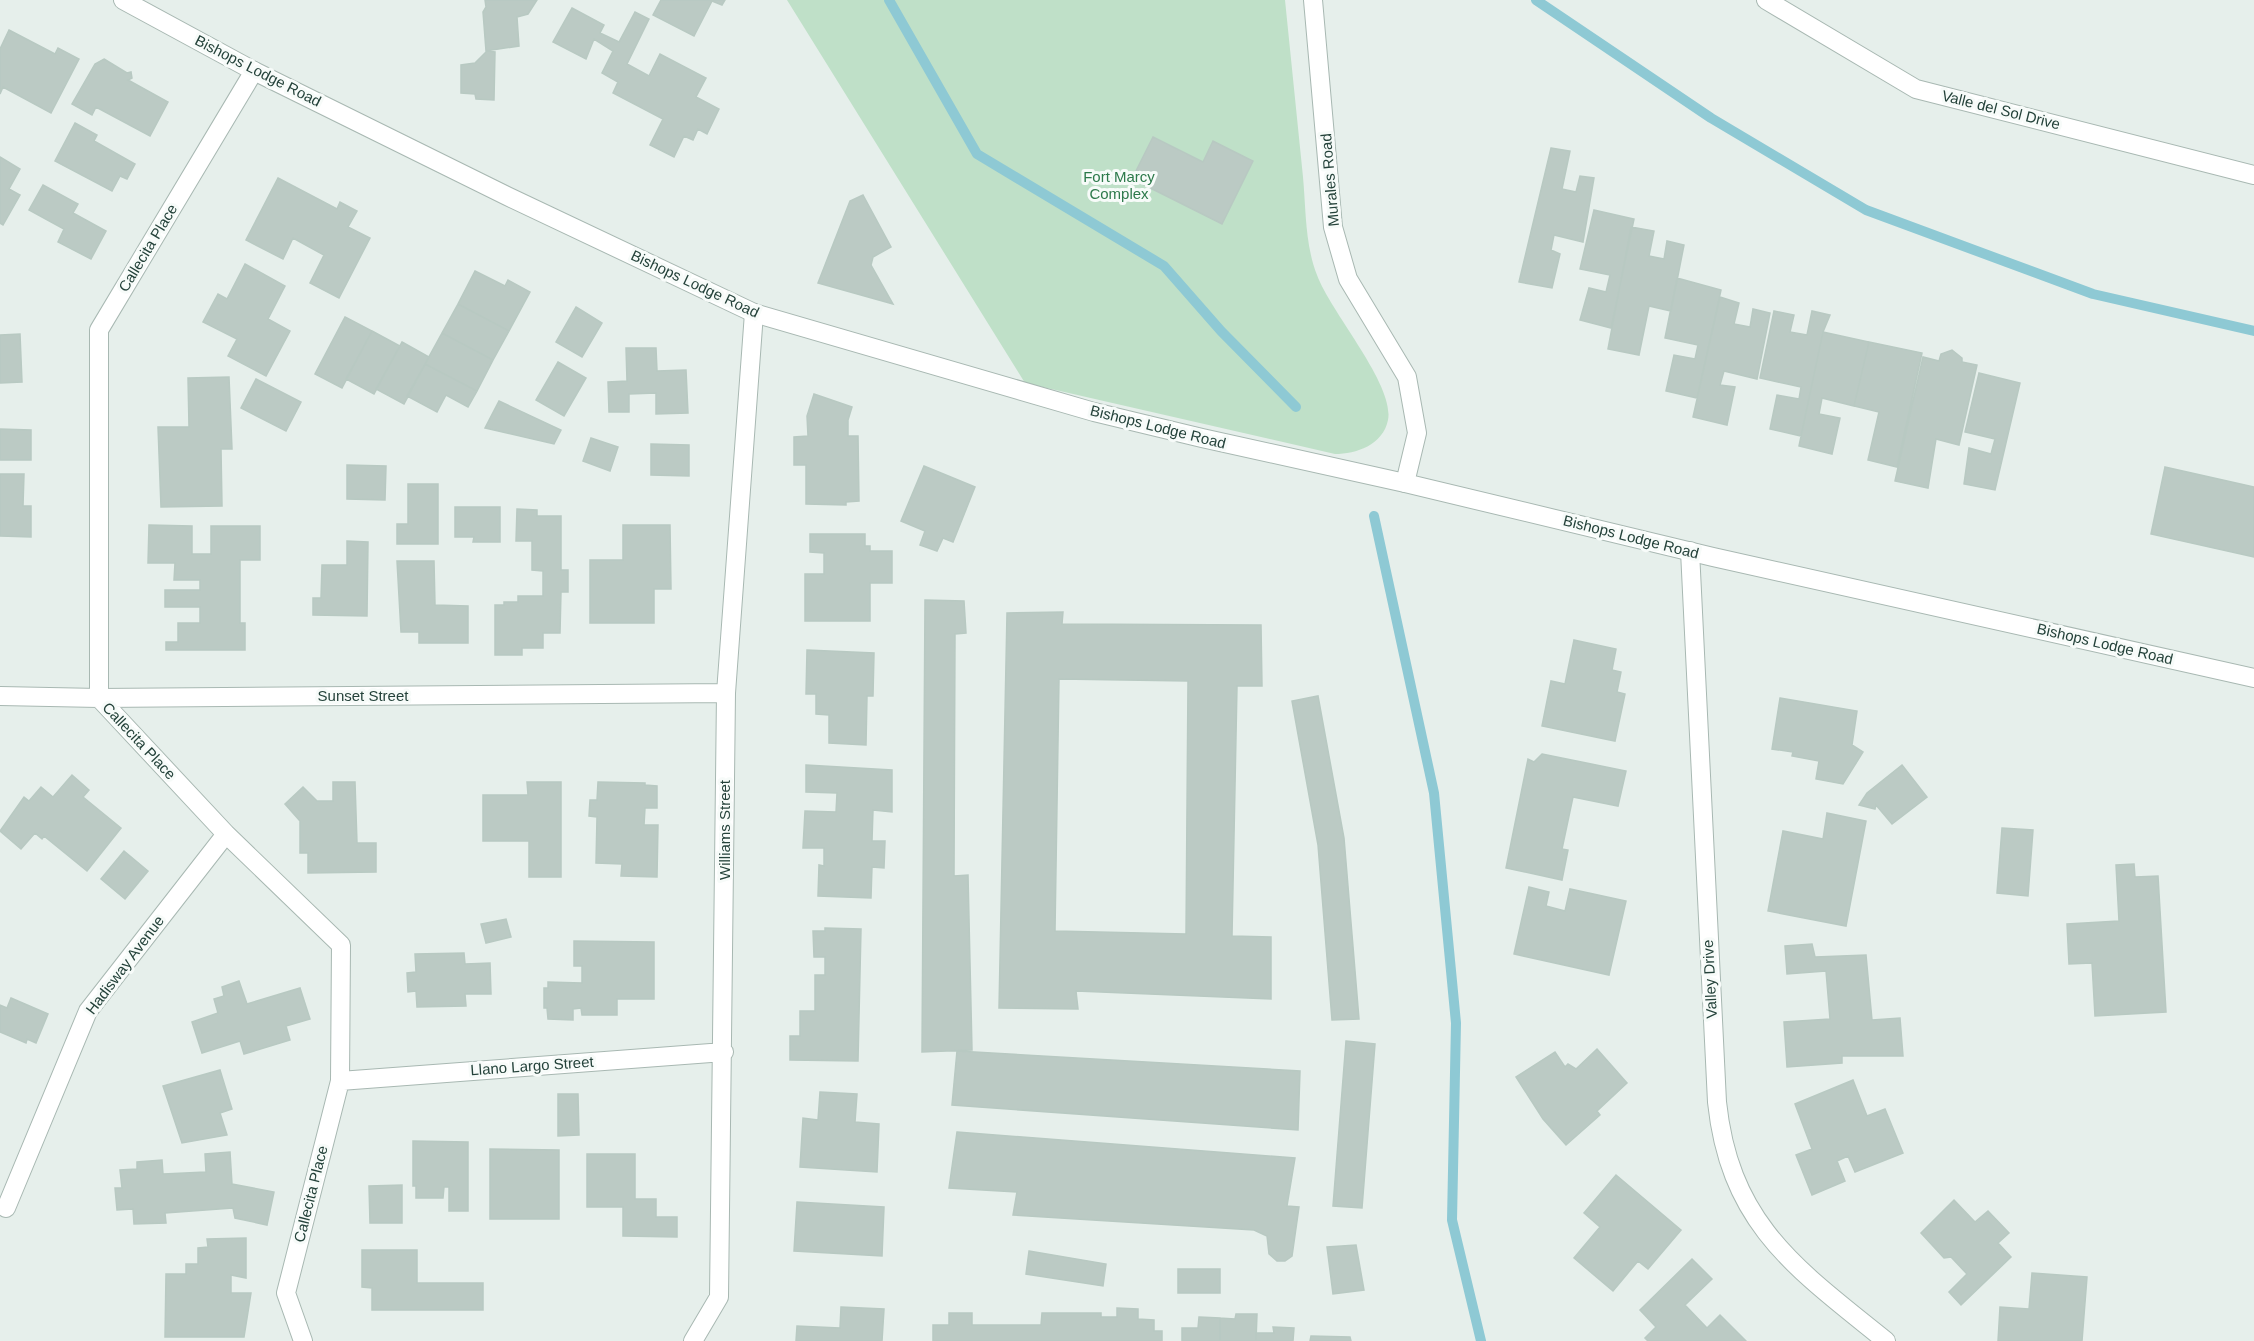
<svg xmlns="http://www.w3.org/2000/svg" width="2254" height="1341" font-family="Arial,sans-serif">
	<rect width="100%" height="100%" fill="#e6efeb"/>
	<path fill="#bfe0c8" d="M787,0H1285C1291,59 1297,118 1303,177C1306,209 1305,245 1317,275C1331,313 1395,385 1388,420C1383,445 1356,454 1335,454L1025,383Z"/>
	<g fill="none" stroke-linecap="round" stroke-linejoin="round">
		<path stroke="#8ec9d4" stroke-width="10" d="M889,0L977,154L1164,266L1221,331L1296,407
			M1536,0L1711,118L1866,210L2093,294L2254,331
			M1374,516L1434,793L1456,1023L1452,1220L1481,1341"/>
	</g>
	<path fill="#bbcac4" stroke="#b8c9c2" stroke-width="1.5" fill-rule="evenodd" d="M485,0H537L528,14L517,17L519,46L486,51L483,12L486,7Z
		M661,0H725L722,5L712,1L694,36L653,15Z
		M572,8L604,25L600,33L619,42L635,12L649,19L627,64L649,76L660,54L706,78L696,97L719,109L707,134L698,129L693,140L684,136L674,157L650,145L663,119L613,93L618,82L602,73L613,51L594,39L586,59L553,42Z
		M9,30L55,54L58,48L79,59L51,113L3,87L0,94V49Z
		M487,51L495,52L494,100L476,99L475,94L461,93V65L475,63Z
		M104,59L127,73L131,72L132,78L128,80L168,102L150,136L96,107L92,115L72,104L95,64Z
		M75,123L97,135L94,141L135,164L127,179L120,176L112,191L55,161Z
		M1153,137L1203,162L1213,141L1253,161L1222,224L1132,179Z
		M1551,148L1570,151L1562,189L1576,192L1580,176L1594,178L1583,242L1554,235L1551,250L1560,254L1552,288L1519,282Z
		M0,157L20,169L9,189L20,195L3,225L0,223Z
		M278,178L337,209L340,202L357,211L348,227L370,238L339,298L310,283L324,255L293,238L283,259L246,240Z
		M43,185L78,204L73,213L106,231L91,259L58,242L64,229L29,210Z
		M863,195L891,247L873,257L871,265L893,304L818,283L850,201Z
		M1594,210L1634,219L1611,328L1580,320L1589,288L1606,292L1610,275L1580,269Z
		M1631,227L1654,231L1649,256L1664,259L1667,241L1684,245L1671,311L1649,306L1639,355L1608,349Z
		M245,264L285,286L268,319L290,331L266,376L228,356L237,339L203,322L218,294L227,299Z
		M475,271L505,286L508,280L530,292L509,331L458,304Z
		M1677,278L1721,290L1697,398L1666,391L1674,355L1695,359L1698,345L1665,338Z
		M1720,297L1739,303L1734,324L1750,327L1753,309L1770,313L1757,379L1724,371L1720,385L1735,387L1727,425L1693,417Z
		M458,304L509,331L493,360L442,333Z
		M576,307L602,323L582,357L556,342Z
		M1774,311L1794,315L1790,332L1807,335L1812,311L1830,315L1823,332L1801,436L1770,429L1777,395L1799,399L1801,387L1760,378Z
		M345,317L372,331L342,388L315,374Z
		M372,331L400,346L374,394L346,379Z
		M1823,332L1869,342L1854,406L1822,398L1819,414L1840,418L1832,454L1799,446Z
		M442,333L493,360L477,391L425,364Z
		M20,334L22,382L0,383V335Z
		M402,342L429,357L404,404L376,389Z
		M1869,342L1922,353L1897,467L1868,460L1879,412L1854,406Z
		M626,348H656L657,371L686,370L688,413L656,414V393L629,394V412H609L608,382L627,381Z
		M1952,350L1962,358V362L1977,365L1959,445L1936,439L1928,488L1895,481L1923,357L1939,361L1941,354Z
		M558,362L586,378L564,416L536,400Z
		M425,364L477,391L468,407L446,395L437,412L407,396Z
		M1979,373L2020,383L1995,490L1964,484L1969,448L1991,454L1995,439L1965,432Z
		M229,377L232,449H221L222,506L161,507L158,427H189L188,378Z
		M256,379L301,402L286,431L241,408Z
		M814,394L852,407L848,420V436H858L859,501L846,502V505L806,504V465H794V437L808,436L807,416Z
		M499,401L561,430L554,444L485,428Z
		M0,429L31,430V460H0Z
		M591,438L618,447L610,471L583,461Z
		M651,444L689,445V476L651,475Z
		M347,465L386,466L385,500L347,499Z
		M924,466L975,487L953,542L943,538L937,551L920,545L925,531L901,521Z
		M2165,467L2254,487V557L2151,534Z
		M0,474H24L23,506H31V537L0,536Z
		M408,484H438V544H397V524H408Z
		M455,507H500V542H473L474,537H455Z
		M517,509L537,510V516H561V570H568V592H561L560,633H543V648H522V655H495V605H504V602H518V596H543V571L532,570V541H516Z
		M149,525L192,526V554H211V526H260V560H240V623H245V650H166V642H178V623H200V607H165V590H200V580H174L175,563H148Z
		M623,525H670L671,589H654V623H590V560H623Z
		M810,534H865V546H870V551H892V583H870V621H805V574H824V553L810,552Z
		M347,541L368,542L367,616L313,615V598H321L322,565H347Z
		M397,561H434L435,605L468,606V643H419V632H401Z
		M925,600L964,601L966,633L955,634L954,876L968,875L972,1050L922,1052Z
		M1063,612L1062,624L1261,625L1262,686H1237L1232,936L1271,937V999L1076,991L1078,1009L999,1008L1007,613ZM1059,679L1188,681L1186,934L1055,931Z
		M1574,640L1616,649L1612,670L1621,672L1617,692L1625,694L1615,741L1542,726L1551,681L1565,684Z
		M807,650L874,653L873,696H867L866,745L829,743V715L816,714V694H806Z
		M1318,696L1344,838L1359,1019L1332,1020L1318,845L1292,701Z
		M1780,698L1857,711L1852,745L1863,752L1843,784L1816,779L1819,761L1792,756L1793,752L1772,749Z
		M1542,754L1626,771L1618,806L1573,797L1562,849L1568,850L1562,880L1506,868L1528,759L1534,762Z
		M806,765L892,770V812L873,810L872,841H885L884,868L872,867L871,898L818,896L819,865L824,866V848H803L805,811L836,812L837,793L806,792Z
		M1902,765L1927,797L1892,824L1876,805L1875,809L1859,805L1867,793Z
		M72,775L89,790L83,797L121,828L87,871L44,836L42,839L35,833L21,849L0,831L24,797L29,801L41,787L53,797Z
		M333,782H355L357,843H376V872L308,873V853H300V821L285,804L303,787L317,801H333Z
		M527,782H561V877H529V841H483V795H528Z
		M598,782L645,783V785L657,786V808H645L644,825H658L657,877L621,876L622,864L596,863L597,817L589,816L590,800H597Z
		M1827,813L1866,821L1846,926L1768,911L1783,831L1823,839Z
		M2002,828L2033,830L2028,896L1997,893Z
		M124,851L148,871L125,899L101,879Z
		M2134,864L2135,877L2158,876L2166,1012L2095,1016L2092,963L2069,964L2067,924L2119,921L2116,865Z
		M1529,887L1549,892L1546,906L1565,911L1570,889L1626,901L1609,975L1514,954Z
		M506,919L511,937L486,943L481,924Z
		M825,928L861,929L858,1061L790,1060V1036H800V1011H815V975H825V957H814L813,931H825Z
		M574,941L654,942V999H617V1015H582L581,1008L573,1009V1020L548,1019L547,1008H544V988H548V982L582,983V966H574Z
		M1812,944L1815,957L1866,955L1872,1020L1900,1018L1903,1056H1842V1063L1787,1067L1784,1022L1830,1019L1826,971L1787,974L1785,946Z
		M464,953L465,964L490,963L491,994H465L466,1006L417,1007L416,991L408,992L407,973L416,972L415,954Z
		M239,981L247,1004L300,988L310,1019L286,1026L290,1040L244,1054L240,1041L202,1053L192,1022L218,1013L214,999L224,996L222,987Z
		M11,998L48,1014L36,1043L27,1039L26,1043L0,1032V1005L7,1008Z
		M1346,1041L1375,1044L1362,1208L1333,1206Z
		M1597,1049L1627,1083L1597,1111L1600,1115L1566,1145L1543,1119L1516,1077L1555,1052L1565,1067L1568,1064L1576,1069Z
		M957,1051L1300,1071L1298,1130L952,1105Z
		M220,1070L232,1109L220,1113L227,1135L182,1143L163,1086Z
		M1853,1080L1867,1116L1885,1109L1903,1153L1855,1172L1848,1156L1837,1161L1845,1181L1812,1195L1796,1155L1812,1149L1795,1104Z
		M820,1092L857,1094L855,1122L879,1124L877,1172L800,1167L803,1118L818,1120Z
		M558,1094H578L579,1135L558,1136Z
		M957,1132L1295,1158L1287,1206L1299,1207L1292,1256L1285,1261H1277L1269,1254L1267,1236L1254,1230L1013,1215L1017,1192L949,1188Z
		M413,1141L468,1142V1211H449V1187H444L443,1198H416V1186H413Z
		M490,1149L559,1150V1219H490Z
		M230,1152L232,1184L274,1192L267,1225L235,1218L233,1208L165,1213L166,1223L134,1224L133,1209L117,1210L115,1188H122L120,1170L137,1169V1162L162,1160L163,1174L206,1172L205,1154Z
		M587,1154H635V1199H656V1217H677V1237L623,1236V1207H587Z
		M1616,1175L1681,1230L1648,1269L1638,1261L1613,1291L1574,1258L1600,1227L1584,1213Z
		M402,1185V1223H370L369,1186Z
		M1954,1200L1975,1222L1988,1211L2009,1233L1998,1243L2011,1257L1961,1305L1949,1292L1967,1274L1951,1257L1944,1258L1921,1233Z
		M797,1202L884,1207L882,1256L794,1251Z
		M246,1238V1278L231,1275V1293H251L244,1337H165L166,1274H186V1264H198V1248L208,1247L207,1239Z
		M1356,1245L1364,1290L1333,1294L1327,1247Z
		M362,1250H417V1283H483V1310H372V1288L362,1287Z
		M1029,1251L1106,1264L1103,1286L1026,1274Z
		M1692,1259L1712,1279L1685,1305L1707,1328L1720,1315L1746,1341H1648L1645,1338L1656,1327L1640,1310Z
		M1178,1269H1220V1293H1178Z
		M2032,1273L2087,1277L2082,1341H1998L2000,1307L2029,1309Z
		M841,1307L884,1309L882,1341H796L797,1326L840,1328Z
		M1117,1308L1138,1309V1319L1154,1320V1331H1162V1341H933V1325H949V1313H972V1325H1041L1042,1313H1101V1317H1117Z
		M1236,1314H1257L1256,1341H1220V1318L1235,1319Z
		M1199,1317L1220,1318V1341H1182V1328H1198Z
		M1273,1327L1294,1328L1293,1341H1256V1333H1274Z
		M1311,1336L1350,1337L1351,1341H1310Z"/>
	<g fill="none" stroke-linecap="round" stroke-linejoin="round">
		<defs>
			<path id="minor" d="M1313,0L1333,227L1348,279L1407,377L1417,433L1405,483
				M1766,0L1916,89L2254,175
				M254,71L99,330V698L226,834L341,945L340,1081L286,1293L303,1341
				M1690,551L1717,1102C1730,1225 1797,1269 1886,1341
				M0,696L99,698L726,693
				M340,1081L724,1052
				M6,1208L88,1011L226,834
				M693,1341L719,1297L726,693L754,313"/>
			<path id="tertiary" d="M123,0L254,71L507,196L754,313L1094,412L1202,438L1405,483L1713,557L2254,678"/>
		</defs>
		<use href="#minor" stroke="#a8b8b2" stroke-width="20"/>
		<use href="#tertiary" stroke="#a8b8b2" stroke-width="20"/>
		<use href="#minor" stroke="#fff" stroke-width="18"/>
		<use href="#tertiary" stroke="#fff" stroke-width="18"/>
	</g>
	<g text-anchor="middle" stroke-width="6" stroke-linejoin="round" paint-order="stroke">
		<g font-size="15" fill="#24423a" stroke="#f7fbf9">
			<text transform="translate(258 71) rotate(27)" y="5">Bishops Lodge Road</text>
			<text transform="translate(2001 110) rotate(14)" y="5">Valle del Sol Drive</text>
			<text transform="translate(1330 180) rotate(-95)" y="5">Murales Road</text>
			<text transform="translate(148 248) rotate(-59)" y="5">Callecita Place</text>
			<text transform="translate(695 284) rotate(25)" y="5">Bishops Lodge Road</text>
			<text transform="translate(1158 427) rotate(14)" y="5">Bishops Lodge Road</text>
			<text transform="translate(1631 537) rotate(14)" y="5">Bishops Lodge Road</text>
			<text transform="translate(2105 644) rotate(13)" y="5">Bishops Lodge Road</text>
			<text x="363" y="701">Sunset Street</text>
			<text transform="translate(139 741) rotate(47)" y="5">Callecita Place</text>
			<text transform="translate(725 830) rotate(-90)" y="5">Williams Street</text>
			<text transform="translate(125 965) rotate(-53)" y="5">Hadisway Avenue</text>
			<text transform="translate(1710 979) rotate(-93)" y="5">Valley Drive</text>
			<text transform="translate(532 1066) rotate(-4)" y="5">Llano Largo Street</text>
			<text transform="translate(311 1194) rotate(-76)" y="5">Callecita Place</text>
		</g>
		<g font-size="15" fill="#2d7a4b" stroke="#f7fbf9">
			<text x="1119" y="182">Fort Marcy<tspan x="1119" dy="17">Complex</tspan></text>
		</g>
	</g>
</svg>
